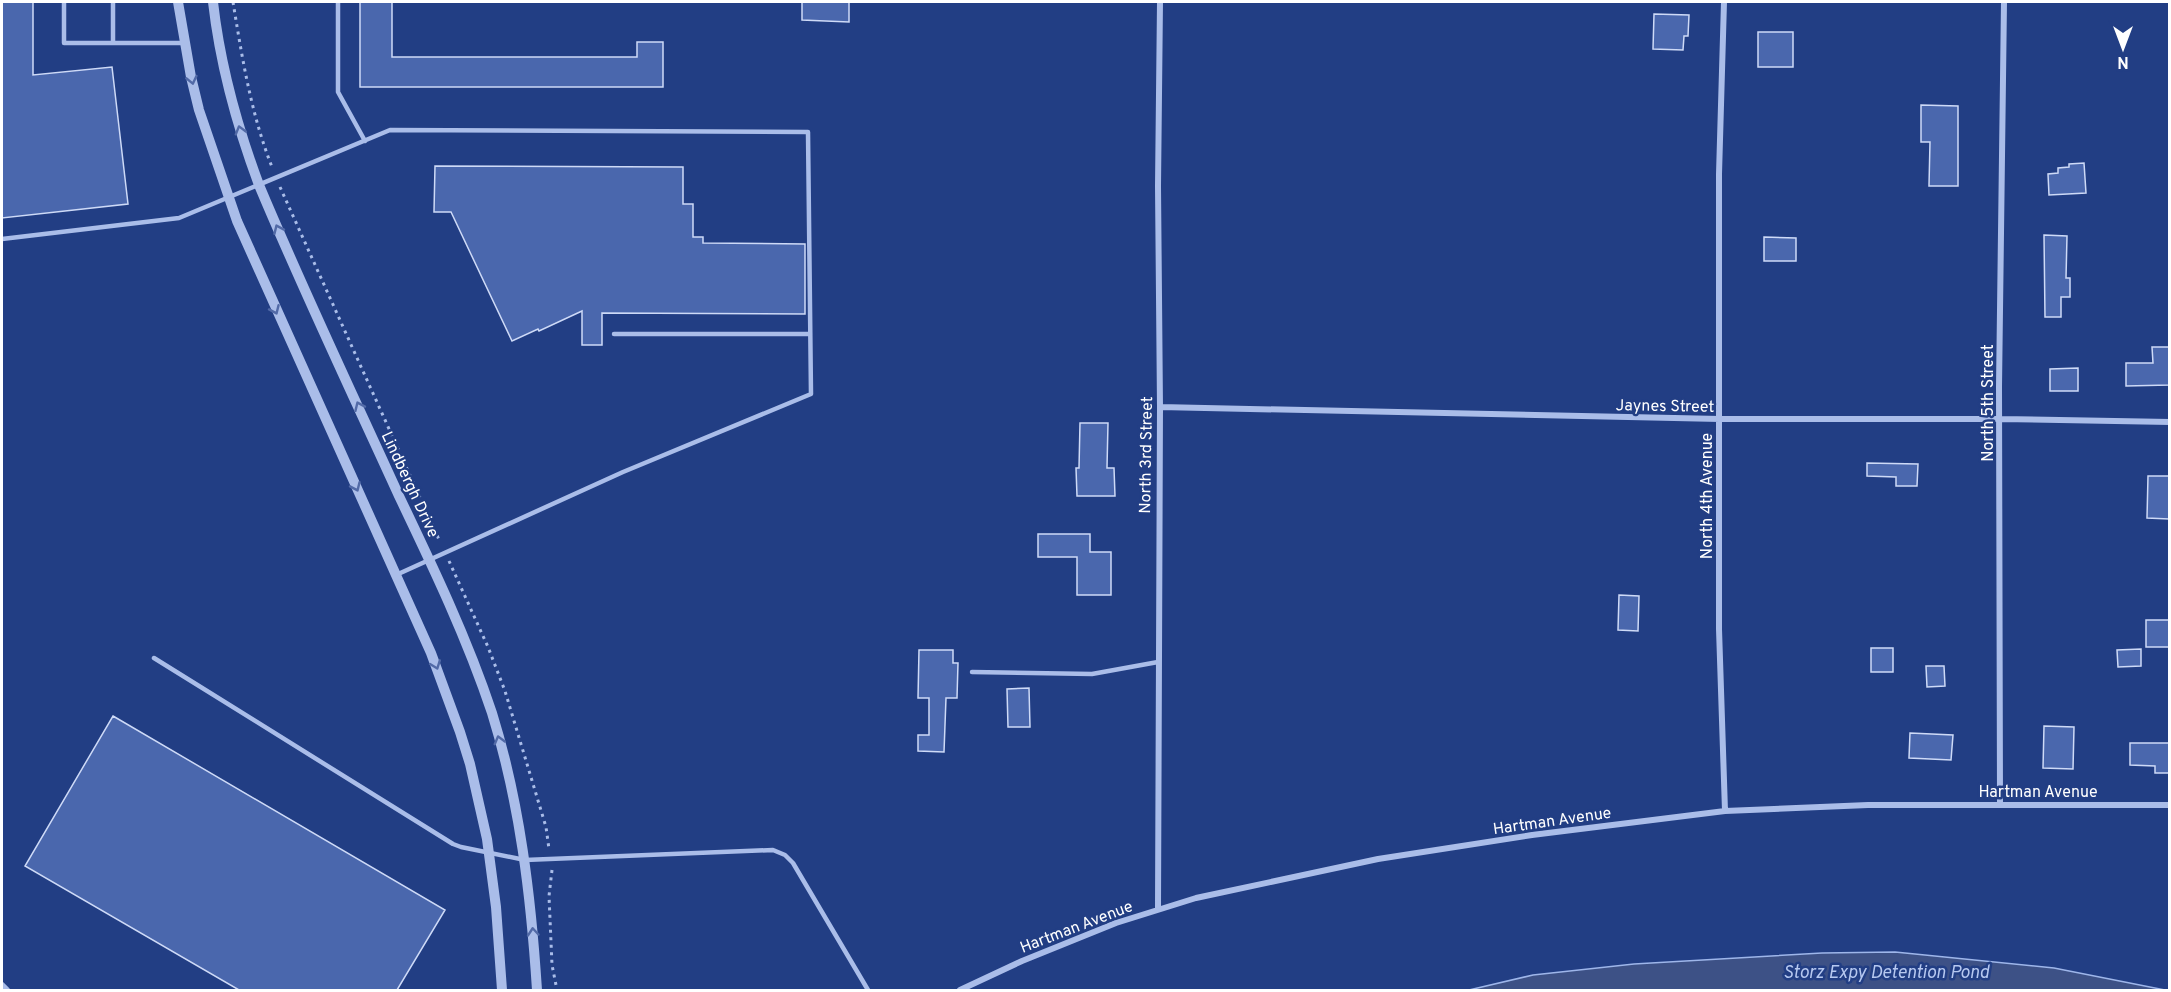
<svg xmlns="http://www.w3.org/2000/svg" width="2171" height="992" font-family="Overpass,sans-serif">
	<rect width="100%" height="100%" fill="#223e84"/>
	<path fill="#3d5186" stroke="#9eb6ea" stroke-width="1.5" d="M1895,952L2054,968L2165,990H1469L1533,975L1634,964L1822,953Z"/>
	<path fill="#4a67ad" stroke="#cedaf7" stroke-width="1.5" d="M2,2H33V75L112,67L128,204L2,218Z
		M360,2H392V57H637V42H663V87H360Z
		M802,2H849V22L802,20Z
		M1654,14L1689,15L1688,36H1684L1683,50L1653,49Z
		M1758,32H1793V67H1758Z
		M1921,105L1958,106V186H1929L1930,142H1921Z
		M2084,163L2086,193L2049,195L2048,174L2058,173V168L2069,167V164Z
		M435,166L683,167V204H693V237H703V243L805,244V314L602,313V345H582V311L539,331L538,329L512,341L451,212H434Z
		M2044,235L2067,236L2066,278H2070V297H2061V317H2045Z
		M1764,237L1796,238V261H1764Z
		M2152,347H2169V385L2126,386V363H2153Z
		M2078,368V391H2050V369Z
		M1080,423H1108L1107,468H1114L1115,496H1077L1076,468H1079Z
		M1867,463L1918,464L1917,486H1896V477L1867,476Z
		M2148,476H2169V519L2147,518Z
		M1038,534H1090V552H1111V595H1077V557H1038Z
		M1619,595L1639,596L1638,631L1618,630Z
		M2146,620H2169V647H2146Z
		M1871,648H1893V672H1871Z
		M2141,649V666L2118,667L2117,650Z
		M919,650H953V663H958L957,698H946L944,752L918,751V735H929V698H918Z
		M1926,666H1944L1945,686L1927,687Z
		M1029,688L1030,727H1008L1007,689Z
		M113,716L445,910L397,990H239L25,866Z
		M2044,726L2074,727L2073,769L2043,768Z
		M1910,733L1953,735L1951,760L1909,758Z
		M2130,743H2169V773H2155V766L2130,765Z"/>
	<g fill="none" stroke-linecap="round" stroke-linejoin="round">
		<path stroke="#aabde9" stroke-width="3" stroke-dasharray="3 4.5" stroke-linecap="butt" d="M233,2C242,57 251,114 272,167
			M280,187L440,542
			M449,561L488,647L505,691L546,827L549,849
			M552,870L549,896L552,965L557,990"/>
		<path stroke="#aabde9" stroke-width="4.5" d="M64,2V43H184
			M113,2V43
			M338,2V92L365,141
			M2,239L179,218L390,130L808,132L811,394L623,472L396,575
			M614,334H809
			M154,658L453,844L461,847L525,860L773,850L785,855L793,863L868,990
			M972,672L1092,674L1158,662"/>
		<path stroke="#aabde9" stroke-width="6" d="M1724,2L1719,174V629L1725,811
			M1160,407L1720,419H2000L2170,422
			M2000,804L1999,387L2004,2
			M1158,909L1160,407L1158,186L1160,2
			M2,985L7,990
			M960,990L1022,961L1116,923L1196,898L1378,859L1532,835L1725,811L1868,805H2170"/>
		<path stroke="#aabde9" stroke-width="10" d="M178,2L191,77L199,110L237,221L431,653L460,732L470,764L487,839L496,907L502,990
			M213,2C220,64 237,126 259,185C303,290 352,393 399,496C433,567 467,638 492,713C520,803 531,897 537,990"/>
	</g>
	<defs><path id="oneway-chevron" d="M-2-3.5L2.5 0L-2 3.5" fill="none" stroke-width="1.6" stroke-linecap="round" stroke-linejoin="round" transform="scale(1.5)"/></defs>
	<g stroke="#526aa7">
		<use href="#oneway-chevron" transform="translate(192 80) rotate(77)"/>
		<use href="#oneway-chevron" transform="translate(240 130) rotate(-106)"/>
		<use href="#oneway-chevron" transform="translate(278 229) rotate(-114)"/>
		<use href="#oneway-chevron" transform="translate(275 310) rotate(66)"/>
		<use href="#oneway-chevron" transform="translate(359 406) rotate(-114)"/>
		<use href="#oneway-chevron" transform="translate(356 487) rotate(66)"/>
		<use href="#oneway-chevron" transform="translate(436 665) rotate(69)"/>
		<use href="#oneway-chevron" transform="translate(499 740) rotate(-105)"/>
		<use href="#oneway-chevron" transform="translate(533 932) rotate(-95)"/>
	</g>
	<g text-anchor="middle" stroke-width="5" stroke-linejoin="round" paint-order="stroke">
		<g font-size="16" fill="#fff" stroke="#223e84">
			<text transform="translate(1987 403) rotate(-90)" y="6">North 5th Street</text>
			<text transform="translate(1665 405) rotate(1)" y="6">Jaynes Street</text>
			<text transform="translate(1145 455) rotate(-89)" y="6">North 3rd Street</text>
			<text transform="translate(411 484) rotate(65)" y="6">Lindbergh Drive</text>
			<text transform="translate(1706 496) rotate(-90)" y="6">North 4th Avenue</text>
			<text x="2038" y="797">Hartman Avenue</text>
			<text transform="translate(1552 820) rotate(-8)" y="6">Hartman Avenue</text>
			<text transform="translate(1076 926) rotate(-21)" y="6">Hartman Avenue</text>
		</g>
		<g font-size="18" font-style="italic" fill="#b6c8f0" stroke="#223e84">
			<text x="1886" y="978">Storz Expy Detention Pond</text>
		</g>
	</g>
	<rect width="2171" height="992" fill="none" stroke="#ffffff" stroke-width="6"/>
	<g transform="translate(2123 48) rotate(180)" stroke="#223e84" stroke-width="4.5" paint-order="stroke">
	<path d="M0-4.5L10 22L0 15L-10 22Z" fill="#ffffff"/>
	<text y="-9" font-size="16" font-weight="bold" text-anchor="middle" fill="#ffffff">N</text>
	</g>
</svg>
